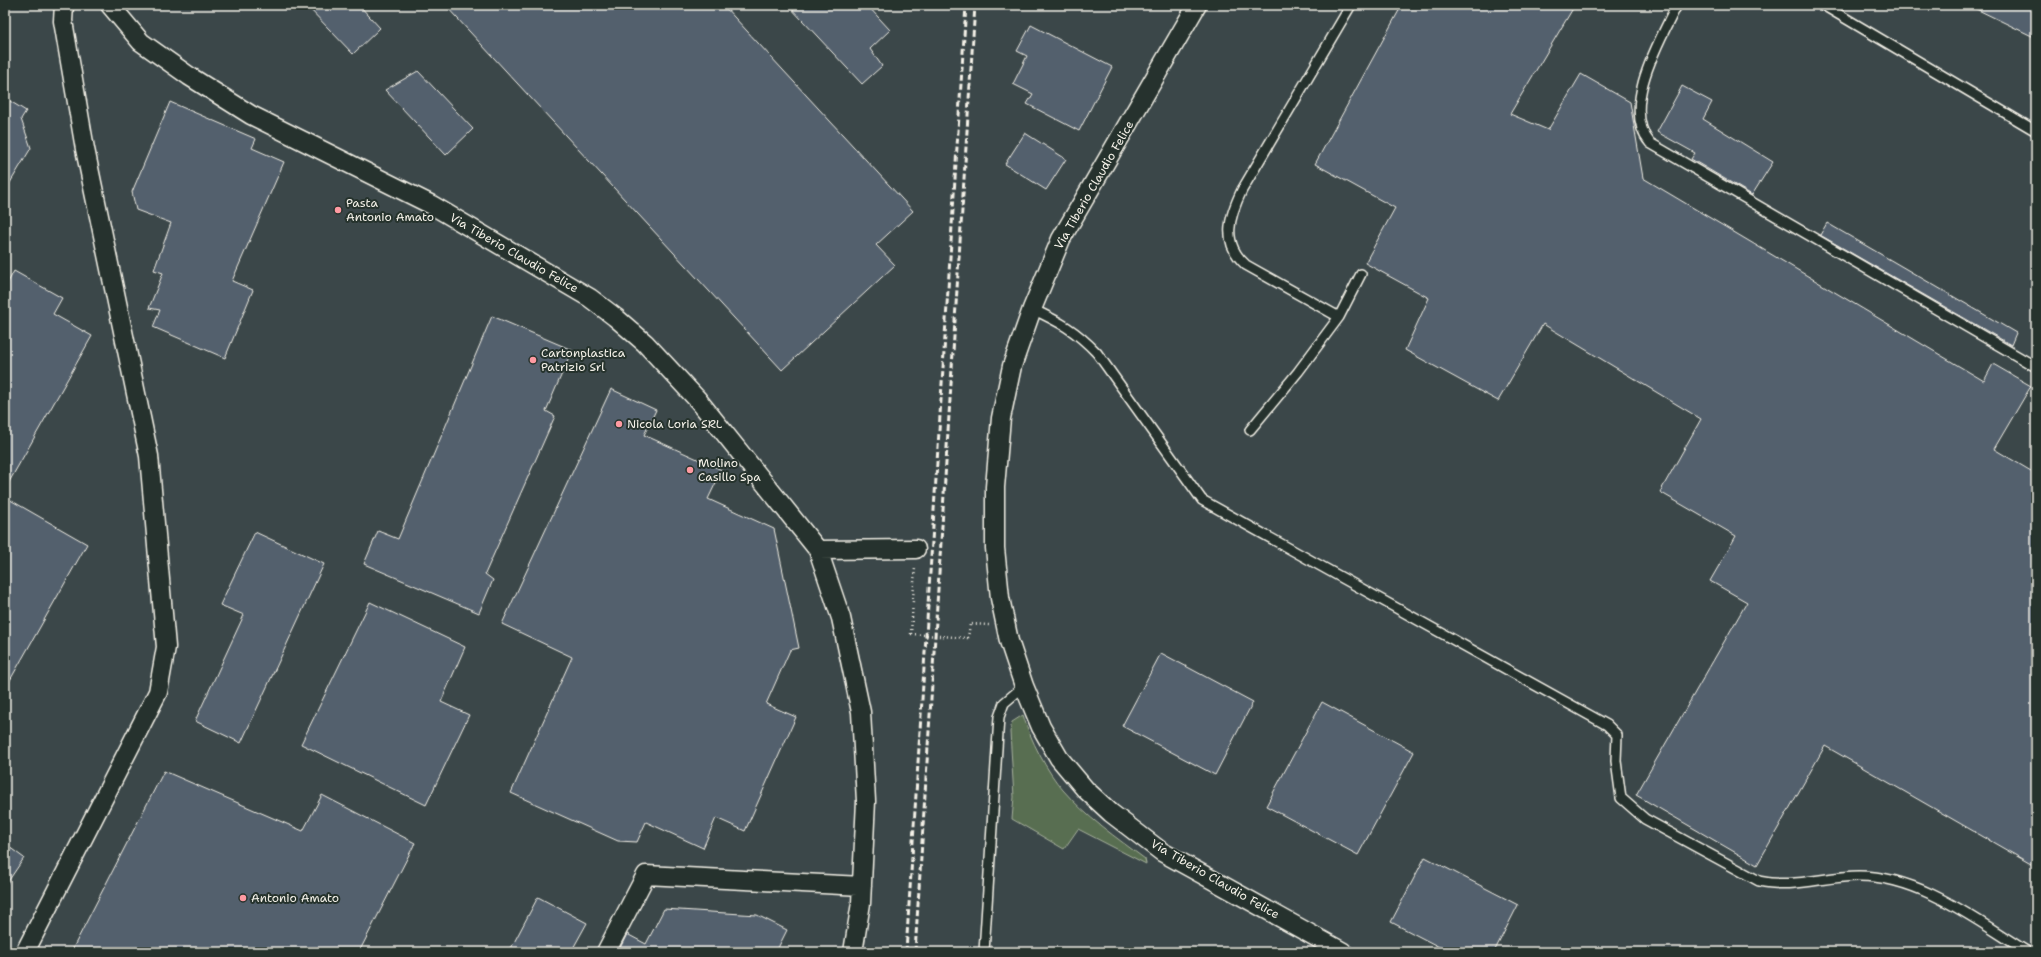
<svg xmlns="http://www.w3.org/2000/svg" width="2041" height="957" font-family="'Shantell Sans',sans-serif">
	<rect width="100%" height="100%" fill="#2f3c3a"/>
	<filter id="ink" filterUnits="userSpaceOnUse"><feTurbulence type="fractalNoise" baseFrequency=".025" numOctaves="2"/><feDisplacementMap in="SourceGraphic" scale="8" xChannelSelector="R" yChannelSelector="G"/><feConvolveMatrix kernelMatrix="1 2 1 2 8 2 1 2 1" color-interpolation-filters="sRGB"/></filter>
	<g filter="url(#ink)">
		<path fill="#3a4749" d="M5,5H2036V952H5Z"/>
		<path fill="#596e51" stroke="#a6b09c" d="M1023,715C1030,739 1047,772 1063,790C1086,817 1117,838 1145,859L1146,864L1078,829L1064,849L1012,819L1014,797L1010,732L1012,722Z"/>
		<path fill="#53606d" stroke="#f4f1e8" d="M306,5H359L380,28L353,54Z
			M445,5H723L913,211L876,245L895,265L782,370Z
			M788,5H867L890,30L870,49L882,66L862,84Z
			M1402,5H1575L1510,114L1548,130L1581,74L1630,102L1643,178L1984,381L1993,364L2031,386L1994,449L2036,474V867L1825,746L1757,865L1636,795L1747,602L1710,581L1736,536L1660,492L1701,419L1543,324L1498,401L1405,350L1429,298L1365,263L1395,208L1315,164Z
			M1968,5H2036V38Z
			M1031,25L1112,67L1079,131L1027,104L1033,94L1013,84L1027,56L1017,51Z
			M418,71L473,129L446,155L385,90Z
			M1682,86L1712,102L1703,119L1773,162L1752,195L1691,159L1695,153L1657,132Z
			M5,98L26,111L21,119L31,148L5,191Z
			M170,102L256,139L252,148L284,162L232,281L253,290L225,358L153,327L160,310L149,308L163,273L154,270L171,223L136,210L132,192Z
			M1025,133L1066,159L1046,190L1005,164Z
			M1827,223L2016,333L2011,345L1820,235Z
			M14,271L62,298L53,314L92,336L5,489V288Z
			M492,316L572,350L546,411L555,416L485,574L493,580L479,613L364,564L378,531L398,539Z
			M611,389L656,410L644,435L722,470L708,499L774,529L799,648L790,650L766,704L796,717L745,831L716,818L703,848L646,822L637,842L618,841L511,793L572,657L502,624Z
			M5,497L87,544L5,689Z
			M255,532L324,564L241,743L195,721L244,615L220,605Z
			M370,602L465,647L441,702L469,715L426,805L301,744Z
			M1161,653L1253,702L1215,775L1122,726Z
			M1322,702L1414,752L1358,855L1266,806Z
			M164,771L303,831L322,795L415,843L359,952H71Z
			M5,844L24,858L5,886Z
			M1425,857L1518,905L1494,952H1449L1391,922Z
			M538,897L587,923L571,952H509Z
			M664,909L757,915L787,930L776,952H618L627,934L646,944Z"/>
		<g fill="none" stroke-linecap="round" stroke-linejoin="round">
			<defs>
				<path id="lane" d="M1677,5C1660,40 1620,107 1650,143L2036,367
					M1823,5L2036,131
					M1032,309C1060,322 1075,330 1097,353L1202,500L1607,725L1617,735L1616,761L1621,798L1645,819L1759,881C1792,889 1825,876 1859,876C1921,876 1977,921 2028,952
					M1339,317L1246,265C1221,243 1229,217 1242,190L1351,5
					M1250,430L1298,372L1339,317L1361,274
					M984,952L999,717L1004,703L1024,686"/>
				<path id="street" d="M110,5L141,42L189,76L251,115L432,205L590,298L615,317L645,343L698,400L818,550L916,549
					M1197,5L1061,239L1032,309L1012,366L1001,418L995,487V548L1000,598L1009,641L1024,686L1041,727L1059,758L1085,789L1111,813L1162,852L1343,952
					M818,550L841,618L861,712L866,801L861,903L853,952
					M25,952L158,692L166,647L149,456L85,149L63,21L64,5
					M606,952L646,875L862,886"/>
			</defs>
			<use href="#lane" stroke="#f4f1e8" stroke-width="12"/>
			<use href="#street" stroke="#f4f1e8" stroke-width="21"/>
			<path stroke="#f4f1e8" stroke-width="2.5" stroke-dasharray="1 3" stroke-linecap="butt" d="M911,634L915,567
				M968,638L970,624L989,625"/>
			<use href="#lane" stroke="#26332d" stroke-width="9"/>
			<use href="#street" stroke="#26332d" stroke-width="18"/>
			<path stroke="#f4f1e8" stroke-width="3" stroke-dasharray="6 3" stroke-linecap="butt" d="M906,952L966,5
				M915,952L975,5"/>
			<path stroke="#f4f1e8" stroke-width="2.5" stroke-dasharray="1 3" stroke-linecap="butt" d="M911,634L968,638"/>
		</g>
	</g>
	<g fill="#ff9aa2" stroke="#26332d" stroke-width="1.5">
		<circle cx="338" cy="210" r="4"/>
		<circle cx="533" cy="360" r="4"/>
		<circle cx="619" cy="424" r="4"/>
		<circle cx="690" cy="470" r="4"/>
		<circle cx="243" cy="898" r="4"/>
	</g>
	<g text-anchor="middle" stroke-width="4" stroke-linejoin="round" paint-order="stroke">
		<g font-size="12" fill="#f4f1e8" stroke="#26332d">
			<text transform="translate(1094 185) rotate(-60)" y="4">Via Tiberio Claudio Felice</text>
			<text transform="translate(514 253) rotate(30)" y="4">Via Tiberio Claudio Felice</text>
			<text transform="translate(1215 879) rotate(30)" y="4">Via Tiberio Claudio Felice</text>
		</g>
		<g font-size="12" fill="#f4f1e8" stroke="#26332d" text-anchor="start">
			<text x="346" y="207">Pasta<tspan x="346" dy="14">Antonio Amato</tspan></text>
			<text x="541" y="357">Cartonplastica<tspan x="541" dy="14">Patrizio Srl</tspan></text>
			<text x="627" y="428">Nicola Loria SRL</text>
			<text x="698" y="467">Molino<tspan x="698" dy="14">Casillo Spa</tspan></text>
			<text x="251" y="902">Antonio Amato</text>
		</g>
	</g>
	<rect width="2041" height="957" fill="none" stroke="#26332d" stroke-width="20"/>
	<rect x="10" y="10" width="2021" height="937" fill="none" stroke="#f4f1e8" stroke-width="1.5" filter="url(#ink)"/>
</svg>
